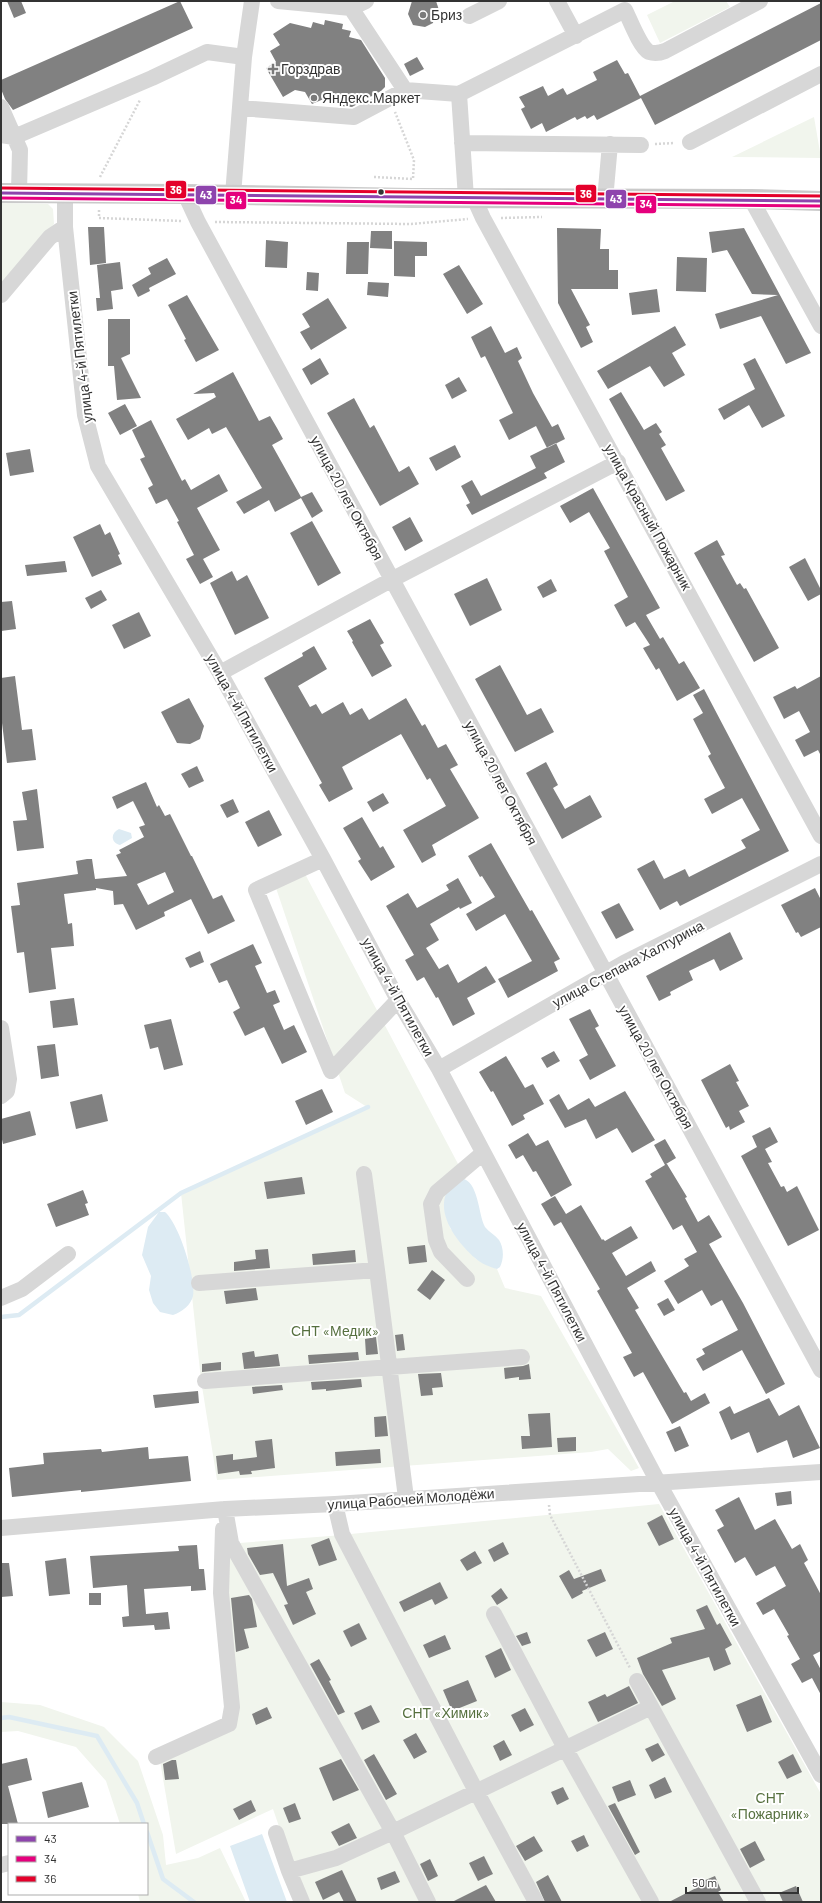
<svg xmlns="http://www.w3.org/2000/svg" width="822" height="1903" font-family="Barlow,sans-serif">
	<rect width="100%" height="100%" fill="#fff"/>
	<path fill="#f1f5ed" d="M675,1H726L730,7L660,43L647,15Z
		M814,117L821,158L732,157Z
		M1,203L48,204L53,209L54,224L1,285Z
		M304,872L466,1179L461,1178L446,1195L445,1203L450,1228L476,1259L497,1269L505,1288L541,1296L639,1468L631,1471L608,1449L591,1452L217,1480L201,1380L181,1193L367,1107L345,1093L275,885Z
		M659,1504L821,1794V1900L817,1902H305L273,1809L176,1854L160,1761L237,1725L224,1593L226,1544L330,1536Z
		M1,1702L40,1705L104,1727L138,1761L163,1835L166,1865L198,1858L220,1848L246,1902H140L138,1894H147V1824H120L106,1781L76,1747L18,1731L1,1732Z"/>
	<path fill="#ddebf3" d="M119,829L131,833L132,838L120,845C111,843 110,833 119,829Z
		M461,1178C479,1181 478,1214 485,1227C489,1232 495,1235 499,1240C504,1248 504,1259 500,1267L497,1269C490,1267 480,1263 475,1258C459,1244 437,1217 446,1194C449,1188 457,1183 461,1178Z
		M159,1212H165C179,1224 196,1278 193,1296C191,1305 182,1312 173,1315L160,1312L153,1303L149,1290L151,1276L142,1255L148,1227Z
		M262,1834L287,1902H250L230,1846Z"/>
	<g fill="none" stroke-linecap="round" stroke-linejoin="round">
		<path stroke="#ddebf3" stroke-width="4.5" d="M1,1317L19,1315L181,1193L368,1107
			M1,1718L9,1717L97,1736L137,1803L144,1824
			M147,1832L163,1879L194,1902"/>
	</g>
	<path fill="#818181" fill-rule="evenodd" d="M7,1H21L26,13L14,18Z
		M180,1L193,28L13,110L5,99L1,89V80Z
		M412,1H436L440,13L434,17L433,23L425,27L413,25L408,14Z
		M821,3V40L655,125L641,98L597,120L594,115L587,119L585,116L577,120L575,117L546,132L542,123L531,129L521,109L525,107L519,97L543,86L548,96L563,88L567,95L597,80L593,72L617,60L625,74L628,73L640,96Z
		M325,20L343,24L342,29L351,31L349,37L361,40L385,78V87L381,91L352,107L341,106L338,100L326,98L312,104L305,92L295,90L283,97L266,68L276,62L270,51L280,45L273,34L290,23L311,28L313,22L324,25Z
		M417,57L424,69L410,76L404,64Z
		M88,227H104L106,263L90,265Z
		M557,228L601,229L600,249H609V270H618V289H571L590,325L586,327L593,342L581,348L558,303Z
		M744,228L811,353L786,364L761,316L720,329L715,314L778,295L752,294L727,250L712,253L709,232Z
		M371,231H392V249L370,248Z
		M266,240L288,242L287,268L265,267Z
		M394,241L427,242V256H415V277L394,276Z
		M347,242H369L368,274H346Z
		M677,257L707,258L706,292L676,291Z
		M167,258L176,274L149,288L150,291L138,297L132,285L151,274L148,268Z
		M120,262L123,289L111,291L113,309L97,311L96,298H100L97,265Z
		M459,265L483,304L467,314L443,274Z
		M307,272L319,273L318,291L306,290Z
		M368,282L389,283L388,297L367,295Z
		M657,289L660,312L632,315L629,293Z
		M187,295L219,350L196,362L184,340L186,339L168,305Z
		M328,298L347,328L311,350L300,332L310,327L302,314Z
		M108,319H130V354L121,358L141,398L117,400L114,366H108Z
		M491,326L505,353L517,347L522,358L518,361L533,393L552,427L558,424L565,439L547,448L536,426L509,440L499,420L513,413L485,356L481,358L471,337Z
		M675,326L686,345L672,353L685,375L664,387L650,366L608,389L597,371Z
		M320,358L329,374L311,385L302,369Z
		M755,358L785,416L762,428L749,405L724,420L718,409L755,389L743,364Z
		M233,372L259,421L270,416L277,428L283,439L272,445L301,497L312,492L323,511L312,518L301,498L275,512L269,500L244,514L236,502L262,488L226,427L212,434L209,428L188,440L176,419L216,397L214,393L193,394Z
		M459,377L467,391L452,399L445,385Z
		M621,392L644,430L656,423L662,432L659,434L666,445L661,448L685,491L666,501L609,399Z
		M354,398L370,428L374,425L399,472L409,466L419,484L380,506L327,413Z
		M125,404L137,426L120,435L108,413Z
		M151,420L182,481L185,479L191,490L219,474L228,491L197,508L220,550L203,559L213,577L200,584L186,559L194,555L177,522L179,521L167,499L156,504L148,488L153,485L140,459L145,457L132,430Z
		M556,443L565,462L544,473L547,478L472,515L466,505L470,503L461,486L472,480L481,496L536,468L530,456Z
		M455,445L461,457L436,471L429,458Z
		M30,449L34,472L10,476L6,453Z
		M593,488L660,608L646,615L660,639L663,637L679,664L684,661L700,688L677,701L659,668L656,670L643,648L650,645L635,622L626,627L614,605L628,597L604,551L610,548L589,512L570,523L560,506Z
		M410,517L423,541L405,551L392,527Z
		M312,521L341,573L318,586L290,533Z
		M100,524L105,535L110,532L120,554L118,555L122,564L92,577L73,537Z
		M717,540L725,555L721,556L737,585L740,583L744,589L746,588L779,648L754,662L694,553Z
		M805,558L821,590V594L808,601L789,567Z
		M65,561L67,572L27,576L25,565Z
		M232,571L237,581L247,575L269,618L235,635L210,583Z
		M487,578L502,610L470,626L454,594Z
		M551,579L557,591L543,598L537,587Z
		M101,590L107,600L91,609L85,598Z
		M12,601L16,629L1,631V602Z
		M139,612L151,636L124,649L112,625Z
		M370,619L384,643L380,645L392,666L372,677L352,642L353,641L347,631Z
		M314,646L327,669L298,686L310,707L316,704L322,714L343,702L350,715L362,708L369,720L406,698L422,726L425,724L438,748L446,744L458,765L450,769L479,818L432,845L436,855L422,863L403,830L446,806L430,778L427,780L401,734L342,767L353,789L329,802L319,785L322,783L264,678L303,656L302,653Z
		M500,665L527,715L541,708L554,732L515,752L475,679Z
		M15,676L22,730L32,729L36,760L7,763L1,715V678Z
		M821,676V756L818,750L804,757L795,740L810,732L799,711L784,719L773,697L795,686L797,689Z
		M704,689L789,851L680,906L677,901L660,910L637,869L654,860L664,879L685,869L689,877L746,848L741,840L760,830L742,798L712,814L704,799L725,788L708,756L711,754L693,719L703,713L693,695Z
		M189,698L204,726L200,739L190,744L177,743L161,712Z
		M546,762L558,785L553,788L565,809L590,795L602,817L562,839L526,773Z
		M197,766L204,781L189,788L181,774Z
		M146,782L157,807L159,805L165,816L170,814L191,856H192L213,899L222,895L235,921L208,934L191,899L164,912L165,916L136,930L123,904L114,905L113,891L96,888V890L64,894L68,924L72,923L74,946L51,948L56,989L29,993L24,952L17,953L11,906L20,905L17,883L78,874L76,861L87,859H92L95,879L127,876L116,855L121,853L119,850L144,837L139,827L145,825L133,801L117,809L112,797ZM165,872L174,892L148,905L137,884Z
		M37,789L44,848L17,851L13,821L27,820L22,792Z
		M383,793L389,803L373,812L367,802Z
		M233,799L239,812L227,818L220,805Z
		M269,810L282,835L258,847L245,822Z
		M362,817L380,848L383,846L395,867L371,881L358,861L361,859L343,828Z
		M491,843L530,911L532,910L560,959L554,962L558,971L508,998L498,979L532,961L505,914L476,931L466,914L495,897L482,876L480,877L468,856Z
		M458,878L472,903L460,909L459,907L430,924L439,940L426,948L439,969L448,964L458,983L486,966L496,982L467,998L475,1014L453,1026L438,997L436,998L424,977L417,981L405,960L414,955L386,906L408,893L417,908L449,890L446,885Z
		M815,888L821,900V927L801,937L798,932L796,933L781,905Z
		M619,903L634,930L616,939L601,912Z
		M730,932L743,959L720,971L714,959L689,971L693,980L670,992L671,995L659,1001L646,976Z
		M253,944L262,963L255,966L267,993L275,990L280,1002L273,1005L284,1030L294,1025L307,1052L282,1064L264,1027L245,1036L233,1012L240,1008L227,980L219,983L210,964Z
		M200,951L204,962L190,968L185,958Z
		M74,998L78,1025L53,1028L50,1001Z
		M590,1009L599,1026L595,1028L616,1066L590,1080L579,1060L588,1055L569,1019Z
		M171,1019L183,1065L164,1070L158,1047L150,1049L144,1025Z
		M55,1044L59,1076L41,1079L37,1046Z
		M554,1051L560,1061L547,1068L541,1058Z
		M506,1056L525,1088L533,1084L544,1104L523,1115L525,1119L512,1126L493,1091L491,1092L479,1072Z
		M730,1064L739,1081L736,1082L749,1106L739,1111L745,1122L730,1130L729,1126L726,1128L701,1080Z
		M322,1089L333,1112L306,1125L295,1101Z
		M625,1091L655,1140L632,1153L617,1128L596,1139L586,1119L565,1128L549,1100L559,1094L568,1110L589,1098L595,1107Z
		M102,1094L108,1121L76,1129L70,1102Z
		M30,1111L36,1135L3,1144L1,1135V1119Z
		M770,1127L778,1142L765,1149L772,1162L768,1163L781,1187L784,1186L787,1192L797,1186L819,1230L788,1246L741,1156L757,1147L752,1136Z
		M528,1133L536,1146L548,1140L572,1185L551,1197L536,1171L533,1172L523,1155L516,1159L508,1145Z
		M665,1139L676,1158L666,1164H667L687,1197L685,1198L698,1222L709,1215L722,1237L709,1244L743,1303L785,1384L766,1394L742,1350L703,1371L696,1359L705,1354L702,1349L738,1330L722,1300L711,1306L702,1290L678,1304L664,1281L689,1266L684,1259L697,1252L682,1225L673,1230L645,1181L652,1177L650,1174L665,1165L654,1145Z
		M302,1177L305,1194L267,1199L264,1182Z
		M83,1190L88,1203L85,1204L89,1215L56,1227L47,1204Z
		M555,1196L566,1214L581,1205L602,1240L603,1239L605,1241L631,1226L638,1238L612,1253L626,1276L651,1261L656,1271L627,1288L639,1308L635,1310L684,1393L686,1392L691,1401L705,1393L710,1403L672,1424L643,1372L634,1377L623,1357L632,1353L597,1291L600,1289L561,1222L554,1226L541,1204Z
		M425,1245L427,1262L409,1264L407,1247Z
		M268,1249L270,1268L234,1271V1262L256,1259L255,1250Z
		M355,1250L356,1262L313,1265L312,1254Z
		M432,1270L445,1280L430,1300L417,1290Z
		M256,1288L258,1300L226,1304L224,1291Z
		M668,1298L675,1310L664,1316L657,1304Z
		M403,1334L405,1350L397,1351L395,1335Z
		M376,1337L378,1354L366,1355L365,1339Z
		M254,1351L255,1357L278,1354L280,1366L244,1369L242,1353Z
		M358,1352L359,1360L309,1364L308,1355Z
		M221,1362V1370L202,1372V1364Z
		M529,1364L531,1379L519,1380V1377L505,1379L504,1368L523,1366Z
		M441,1373L443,1387L432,1388L433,1395L421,1396L418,1374Z
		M361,1379L362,1387L326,1391V1389L312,1390L311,1382Z
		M282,1385L283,1390L253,1394L252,1387Z
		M198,1391L199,1403L155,1408L153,1395Z
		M769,1398L779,1416L799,1405L820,1448L793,1458L787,1440L757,1453L749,1432L731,1440L719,1412L730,1406L734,1414Z
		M550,1413L552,1447L522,1449L521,1436H530L528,1414Z
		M386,1416L388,1436L375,1437L374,1417Z
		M680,1426L689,1446L675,1452L666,1432Z
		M576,1437V1451L558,1452L557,1438Z
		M272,1439L275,1468L251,1471L252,1474L240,1475L239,1471L218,1474L216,1456L233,1454V1460L257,1457L255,1441Z
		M148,1447L149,1459L188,1456L191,1481L81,1492V1490L12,1497L9,1468L44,1464L43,1453L101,1449L102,1452Z
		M380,1449L381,1463L336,1466L335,1452Z
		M791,1491L792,1504L777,1506L775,1493Z
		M739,1497L755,1530L775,1519L792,1549L800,1544L808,1560L804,1563L821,1595V1651L813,1655L821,1670V1695L812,1678L802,1683L791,1664L800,1659L787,1636L789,1635L774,1609L763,1615L756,1603L786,1586L775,1566L756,1576L745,1557L735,1563L717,1530L724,1526L715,1510Z
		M662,1515L674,1539L659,1546L647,1523Z
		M329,1538L337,1560L319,1566L311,1545Z
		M503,1542L509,1554L494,1562L488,1550Z
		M283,1544L287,1586L309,1578L313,1589L306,1592L316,1614L293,1625L284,1605L288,1604L273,1573L260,1575L248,1554L247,1548Z
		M197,1545L199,1569H204L206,1590L191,1591V1586L144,1589L146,1614L168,1612L170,1629L155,1630L154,1625L123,1627L122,1617L129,1616L127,1585L93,1588L90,1556L179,1551L178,1546Z
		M475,1551L482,1563L467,1571L460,1560Z
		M66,1558L70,1594L49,1596L45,1561Z
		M1,1563H9L13,1596L1,1597Z
		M601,1569L606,1581L582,1591L583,1593L572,1599L559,1576L569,1570L574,1579Z
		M440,1582L448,1598L435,1605L432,1599L404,1612L399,1602Z
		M501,1588L508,1598L497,1605L491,1596Z
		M89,1593H101V1605H89Z
		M249,1595L252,1599L257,1627L244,1629L249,1648L236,1652L231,1598Z
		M707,1605L717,1625L720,1623L732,1645L725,1649L731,1664L714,1671L709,1657L662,1670L676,1699L662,1706L643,1674L637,1658L672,1643L670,1638L705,1629L696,1610Z
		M359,1623L367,1639L351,1647L343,1631Z
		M527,1632L531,1643L522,1646L516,1636Z
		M605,1632L613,1649L596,1657L587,1640Z
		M445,1635L451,1649L429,1658L423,1645Z
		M501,1648L511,1670L495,1678L485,1656Z
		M319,1659L331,1680L329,1681L345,1712L338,1715L310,1664Z
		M468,1680L477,1701L452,1711L443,1690Z
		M629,1686L638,1703L598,1722L588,1702L605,1694L607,1697Z
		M761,1695L772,1722L747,1732L736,1705Z
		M371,1705L380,1722L362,1730L354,1713Z
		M267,1707L272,1718L256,1725L252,1714Z
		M525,1708L534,1725L520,1732L511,1715Z
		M416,1733L427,1752L414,1759L403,1740Z
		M504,1740L512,1755L500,1761L493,1746Z
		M658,1743L665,1755L652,1762L645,1749Z
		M374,1754L397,1794L386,1800L364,1760Z
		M793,1754L802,1772L787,1779L778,1762Z
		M27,1758L32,1780L8,1786L18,1824H1V1764Z
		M341,1759L359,1790L333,1801L319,1768Z
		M172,1760H176L179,1779L165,1780L163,1764Z
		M665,1777L672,1792L655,1799L649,1785Z
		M630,1780L636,1795L618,1802L612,1787Z
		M82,1782L89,1807L48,1818L42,1792Z
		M563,1787L569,1799L557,1805L551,1792Z
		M251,1800L256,1811L239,1820L233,1809Z
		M295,1803L301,1819L289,1823L283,1808Z
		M615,1803L640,1852L635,1855L608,1806Z
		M349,1823L357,1838L339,1846L331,1832Z
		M584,1835L589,1846L577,1852L571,1841Z
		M534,1836L543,1851L525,1861L516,1846Z
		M755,1841L765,1860L750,1868L740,1849Z
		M484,1856L493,1874L478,1881L469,1863Z
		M430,1859L438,1876L428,1881L420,1864Z
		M342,1870L357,1902H344L339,1892L323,1900L315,1882Z
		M395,1871L400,1882L381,1890L377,1878Z
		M548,1875L562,1902H545L536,1882Z
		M715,1876L721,1890L718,1892L724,1902H669L698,1887L696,1884Z
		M486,1885L496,1902H452Z
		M796,1886L803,1902H783L779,1893Z"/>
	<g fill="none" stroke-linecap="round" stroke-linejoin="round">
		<path stroke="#d6d6d6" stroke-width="2.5" stroke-dasharray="2 2" stroke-linecap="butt" d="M655,144L675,143
			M100,177L140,100
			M374,177L413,179L414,160L395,112
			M99,210V218L182,221
			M501,218L542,217
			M215,222L411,224L468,219
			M549,1505L550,1515L630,1668"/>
		<path stroke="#d7d7d7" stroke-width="16" d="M557,1L576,36
			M351,8L366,1
			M469,16L499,1
			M405,90L459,94
			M1,107L20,150L19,192
			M240,108L354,117L405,90L351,8L278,1
			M1,135L14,137L152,78L207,52L244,57
			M690,142L821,74
			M462,143L641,145
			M65,193V227L85,415L98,466L220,673L323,859L398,1000L439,1069L658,1482L821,1775
			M185,194L198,222L821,1370
			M233,195L244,57L252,1
			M466,198L459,94L625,10C630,20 640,47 649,52C655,54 660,53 665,51L760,1
			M474,198L483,218L821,836
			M751,199L821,326
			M605,200L610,144
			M1,295L50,237L65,227
			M220,673L391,580L618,462
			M323,859L256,890L331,1071L398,1000
			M1,1028L9,1079L7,1091L1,1096
			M439,1069L624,963L821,864
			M364,1174L377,1270
			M467,1279L441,1252L436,1240L431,1204L437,1192L483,1153
			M199,1283L377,1270L406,1498
			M1,1298L22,1289L68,1254
			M205,1381L522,1357
			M335,1504L342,1534L476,1791L536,1902
			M225,1509L231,1543L393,1832L428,1902
			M1,1528L225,1509L335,1504L821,1472
			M494,1614L565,1748L651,1902
			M637,1681L758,1902
			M156,1757L229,1724L232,1707L221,1593L223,1529
			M276,1833L289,1871
			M1,1865L9,1863
			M302,1902L289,1871L336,1858L393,1832L651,1707"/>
		<path stroke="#cacaca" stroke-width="20" d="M1,193L185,194L412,198L751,199L821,201"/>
		<defs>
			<path id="bus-1" d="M1,193L821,201"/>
			<path id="bus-2" d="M1,198L821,206"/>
			<path id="bus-3" d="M1,188L821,196"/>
		</defs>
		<use href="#bus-1" stroke="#fff" stroke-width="6"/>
		<use href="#bus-2" stroke="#fff" stroke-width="6"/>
		<use href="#bus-3" stroke="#fff" stroke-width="6"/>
		<use href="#bus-1" stroke="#8e44ad" stroke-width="3"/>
		<use href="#bus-2" stroke="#e5007d" stroke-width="3"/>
		<use href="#bus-3" stroke="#e4002b" stroke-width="3"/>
	</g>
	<g fill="#7a7a7a" stroke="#fff" stroke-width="1.5">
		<circle cx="423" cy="15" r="4"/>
		<path d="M271 63h4v4h4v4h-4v4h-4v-4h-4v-4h4z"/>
		<circle cx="314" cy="98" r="4"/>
	</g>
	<circle fill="#333" stroke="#fff" stroke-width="1.5" cx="381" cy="192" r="3.5"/>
	<g text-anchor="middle" stroke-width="4" stroke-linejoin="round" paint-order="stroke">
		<g font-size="14" fill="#333" stroke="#fff" text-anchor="start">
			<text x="431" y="20">Бриз</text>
			<text x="281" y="74">Горздрав</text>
			<text x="322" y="103">Яндекс.Маркет</text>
		</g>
		<g font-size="14" fill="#333" stroke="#fff">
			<text transform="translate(80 357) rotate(-97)" y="5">улица 4-й Пятилетки</text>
			<text transform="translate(347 498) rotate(62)" y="5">улица 20 лет Октября</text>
			<text transform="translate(648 517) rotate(61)" y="5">улица Красный Пожарник</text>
			<text transform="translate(242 713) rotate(61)" y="5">улица 4-й Пятилетки</text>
			<text transform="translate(501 783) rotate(62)" y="5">улица 20 лет Октября</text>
			<text transform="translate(628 964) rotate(-28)" y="5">улица Степана Халтурина</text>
			<text transform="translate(398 997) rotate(61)" y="5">улица 4-й Пятилетки</text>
			<text transform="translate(656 1067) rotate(61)" y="5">улица 20 лет Октября</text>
			<text transform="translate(552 1282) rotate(62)" y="5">улица 4-й Пятилетки</text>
			<text transform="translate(411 1499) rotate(-4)" y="5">улица Рабочей Молодёжи</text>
			<text transform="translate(705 1567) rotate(61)" y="5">улица 4-й Пятилетки</text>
		</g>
		<g font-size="14" fill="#56703f" stroke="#fff">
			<text x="335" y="1336">СНТ «Медик»</text>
			<text x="446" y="1718">СНТ «Химик»</text>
			<text x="770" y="1803">СНТ<tspan x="770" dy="16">«Пожарник»</tspan></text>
		</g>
	</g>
	<g stroke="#fff" stroke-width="1.5">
		<rect x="165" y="180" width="22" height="19" rx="4" fill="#e4002b"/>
		<rect x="575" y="184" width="22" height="19" rx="4" fill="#e4002b"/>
		<rect x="195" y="185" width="22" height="20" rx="4" fill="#8e44ad"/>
		<rect x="605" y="189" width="22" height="20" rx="4" fill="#8e44ad"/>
		<rect x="225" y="191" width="22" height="19" rx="4" fill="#e5007d"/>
		<rect x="635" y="195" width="22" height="19" rx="4" fill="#e5007d"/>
	</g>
	<g font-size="11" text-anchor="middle" font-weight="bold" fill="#fff">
		<text x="176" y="194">36</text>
		<text x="586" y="198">36</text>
		<text x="206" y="199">43</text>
		<text x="616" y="203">43</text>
		<text x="236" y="204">34</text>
		<text x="646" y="208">34</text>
	</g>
	<rect width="822" height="1903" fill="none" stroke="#333333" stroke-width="4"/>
	<rect x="8" y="1823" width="140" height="72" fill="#ffffff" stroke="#adadad"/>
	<rect x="16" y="1836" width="20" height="6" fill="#8e44ad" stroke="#adadad"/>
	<text x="44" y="1843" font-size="12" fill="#333333">43</text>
	<rect x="16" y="1856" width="20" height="6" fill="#e5007d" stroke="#adadad"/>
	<text x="44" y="1863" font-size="12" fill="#333333">34</text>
	<rect x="16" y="1876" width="20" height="6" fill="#e4002b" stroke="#adadad"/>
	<text x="44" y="1883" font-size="12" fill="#333333">36</text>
	<path d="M686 1887v6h112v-6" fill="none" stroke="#333333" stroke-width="2"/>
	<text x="692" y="1887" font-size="12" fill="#333333" stroke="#ffffff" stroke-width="3" paint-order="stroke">50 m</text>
</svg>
